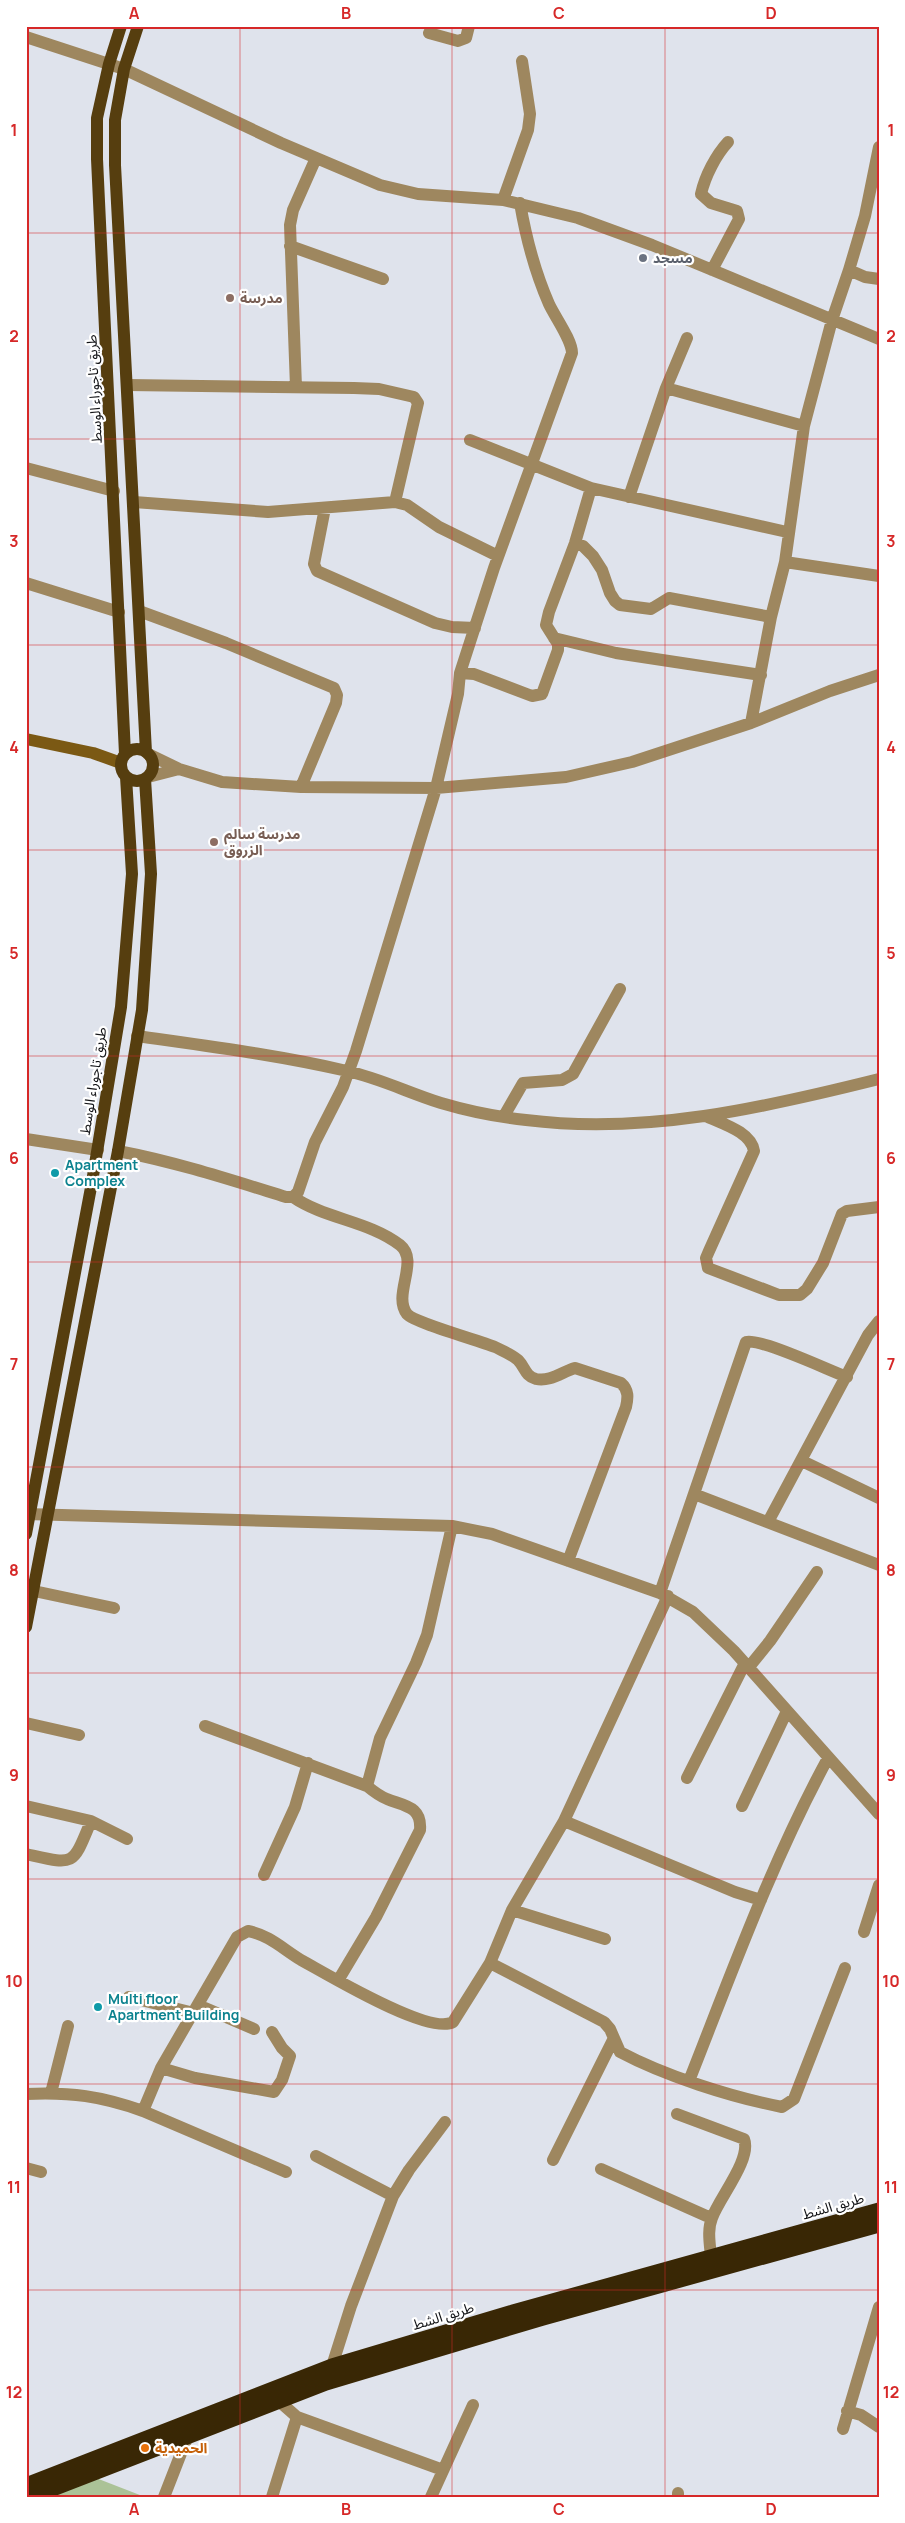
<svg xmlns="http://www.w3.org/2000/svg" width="905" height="2523" font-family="Manrope,'Noto Sans Arabic',sans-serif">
	<rect width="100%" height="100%" fill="#dfe3ec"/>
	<path fill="#abc297" d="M96,2478L145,2497H52Z"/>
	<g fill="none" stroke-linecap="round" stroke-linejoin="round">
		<path stroke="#9e875f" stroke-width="12" d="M429,33L458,41L466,38L469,26
			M26,37L124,69L281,143L380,185L418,194L503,200L578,218L652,245L879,339
			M503,200L528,130L530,114L522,61
			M290,246L383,279
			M712,270L739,219L737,211L711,203L701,194C705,176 716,155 728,142
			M849,270L865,216L879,147
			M128,385L354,388L379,389L414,397L418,403L395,502
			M296,387L290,225L293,210L316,158
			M666,388L804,426
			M470,440L591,488L787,532
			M26,468L114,491
			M629,497L666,388L687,338
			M134,502L268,512L395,502L407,505L439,527L498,556
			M325,508L314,564L317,571L435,623L452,627L475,628
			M575,543L583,546L593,556L602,570L610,593L615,601L620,605L651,609L669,598L771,617
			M785,562L879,576
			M26,583L119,612
			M139,611L226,643L334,688L337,695L336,703L301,787
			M554,638L616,653L761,675
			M460,673L494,568L572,353C572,340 555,317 549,304C535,272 526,238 520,203
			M751,723L771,617L785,562L804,426L832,320L849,270L865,277L879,279
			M148,754L179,769L222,782L301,787L436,788L566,777L632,762L751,723L830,691L879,675
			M148,777L179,769
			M137,1036C207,1046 278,1055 347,1071C379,1078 409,1093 441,1103C468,1111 498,1117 526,1120C646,1135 763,1108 879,1079
			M504,1116L523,1083L562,1080L573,1074L620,989
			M708,1117C723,1124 751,1132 754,1151L709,1251L706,1258L708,1268L779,1295H800L807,1289L823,1263L842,1214L847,1211L879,1207
			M26,1139L98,1150
			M118,1151C176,1162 231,1180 286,1197H293L298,1192L315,1142L343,1087L356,1051L436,788L458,694L460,673L474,674L532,696L542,694L558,650V644L546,625L549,612L575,543L591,488
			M293,1197C325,1219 369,1221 400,1245C420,1261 392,1295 407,1314C415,1323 478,1340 495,1347C503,1351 511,1354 518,1360C525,1367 525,1376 536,1379C550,1382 562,1372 575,1368L621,1383C629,1390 628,1398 626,1407L568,1561
			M802,1461L879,1498
			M694,1494L879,1565
			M26,1514L452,1526L492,1534L660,1593L693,1612L734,1651L879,1814
			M768,1522L868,1335L879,1321
			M34,1591L114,1608
			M660,1593L746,1342C761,1338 828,1370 847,1377
			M749,1667L770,1641L817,1572
			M26,1723L79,1735
			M205,1726L367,1786
			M687,1778L745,1663
			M26,1806L91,1821C72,1867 75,1865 26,1854
			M742,1806L787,1711
			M91,1821L127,1839
			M564,1821L735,1892L761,1900
			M264,1875L295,1807L308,1763
			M512,1910L605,1939
			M864,1932L879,1885
			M490,1963L604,2022L610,2029L620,2052C665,2076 731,2097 782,2107L794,2099L845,1968
			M339,1979L376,1917L420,1830C422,1806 404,1806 387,1799C379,1796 373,1791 367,1786L380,1738L416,1663L427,1635L452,1526
			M129,1997L194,2013
			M198,2005L254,2029
			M161,2068L195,2078L274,2092L282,2080L290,2056L282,2048L272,2032
			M689,2081C732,1972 772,1861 828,1758
			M51,2093L68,2026
			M26,2094C71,2092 101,2096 143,2111L161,2068L237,1937L248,1931C269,1935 283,1949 301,1960C327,1974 429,2036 453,2022L490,1963L512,1910L564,1821L668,1596
			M143,2111L286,2172
			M677,2114L744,2139C752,2159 719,2198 712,2218C707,2230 710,2244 711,2257
			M316,2156L393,2196
			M553,2160L613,2040
			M26,2168L41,2172
			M601,2169L711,2218
			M332,2366L351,2306L393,2196L409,2170L445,2122
			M280,2402L297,2417L443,2470
			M847,2411L861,2415L879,2427
			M843,2429L879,2307
			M164,2497L187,2438
			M272,2497L297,2417
			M431,2497L473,2405
			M678,2497V2493"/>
		<path stroke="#7b5914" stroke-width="12" d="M26,739L93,753L121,763"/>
		<path stroke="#563e0f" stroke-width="12" d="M121,26L109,64L97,118V159L125,754
			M138,26L124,69L115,120V165L146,752
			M121 765a16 16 0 1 1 32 0a16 16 0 1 1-32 0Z
			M26,1534L92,1182L121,1007L132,874L126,777
			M26,1627L118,1151L142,1010L151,874L145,779"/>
		<path stroke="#392705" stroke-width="15" d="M26,2485L332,2366L513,2312L879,2210
			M32,2497L326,2383L543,2318L879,2225"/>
	</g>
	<path fill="none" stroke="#d62828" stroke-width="1" stroke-opacity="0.55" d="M240,26V2497M452,26V2497M665,26V2497M26,233H879M26,439H879M26,645H879M26,850H879M26,1056H879M26,1262H879M26,1467H879M26,1673H879M26,1879H879M26,2084H879M26,2290H879"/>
	<circle fill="#6b7280" stroke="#fff" stroke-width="2" cx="643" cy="258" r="5"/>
	<g fill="#8d6e63" stroke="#fff" stroke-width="2">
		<circle cx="230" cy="298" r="5"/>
		<circle cx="214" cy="842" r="5"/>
	</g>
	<g fill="#0f9aa8" stroke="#fff" stroke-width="2">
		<circle cx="55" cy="1173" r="5"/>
		<circle cx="98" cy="2007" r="5"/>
	</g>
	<circle fill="#e8710a" stroke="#fff" stroke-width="2" cx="145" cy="2448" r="5"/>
	<g text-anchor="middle" stroke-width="4.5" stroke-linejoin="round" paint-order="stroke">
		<g font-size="14" font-weight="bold" fill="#5b616d" stroke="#fff" text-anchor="start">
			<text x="653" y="263">مسجد</text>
		</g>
		<g font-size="14" font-weight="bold" fill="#785e54" stroke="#fff" text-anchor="start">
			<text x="240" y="303">مدرسة</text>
			<text x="224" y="839">مدرسة سالم<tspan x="224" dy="16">الزروق</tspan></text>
		</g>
		<g font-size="14" fill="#121316" stroke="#fff">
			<text transform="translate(94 389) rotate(-93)" y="5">طريق تاجوراء الوسط</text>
			<text transform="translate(93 1081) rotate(-81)" y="5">طريق تاجوراء الوسط</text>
			<text transform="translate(833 2206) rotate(-16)" y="5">طريق الشط</text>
			<text transform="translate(443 2316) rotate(-17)" y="5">طريق الشط</text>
		</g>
		<g font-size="14" font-weight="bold" fill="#0d838f" stroke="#fff" text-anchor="start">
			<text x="65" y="1170">Apartment<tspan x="65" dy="16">Complex</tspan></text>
			<text x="108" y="2004">Multi floor<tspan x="108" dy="16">Apartment Building</tspan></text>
		</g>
		<g font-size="14" font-weight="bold" fill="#c56008" stroke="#fff" text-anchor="start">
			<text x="155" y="2453">الحميدية</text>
		</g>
	</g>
	<rect width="905" height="2523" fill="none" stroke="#ffffff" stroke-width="55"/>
	<rect x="28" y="28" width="850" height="2468" fill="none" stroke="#d62828" stroke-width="2"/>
	<g font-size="16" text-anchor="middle" font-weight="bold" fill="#d62828">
		<text x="134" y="19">A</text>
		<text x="346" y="19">B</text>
		<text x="559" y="19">C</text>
		<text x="771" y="19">D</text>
		<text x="14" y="136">1</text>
		<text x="891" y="136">1</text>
		<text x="14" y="342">2</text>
		<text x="891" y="342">2</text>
		<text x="14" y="547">3</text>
		<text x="891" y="547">3</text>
		<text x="14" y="753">4</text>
		<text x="891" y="753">4</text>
		<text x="14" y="959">5</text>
		<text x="891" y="959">5</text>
		<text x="14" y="1164">6</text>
		<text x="891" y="1164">6</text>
		<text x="14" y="1370">7</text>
		<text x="891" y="1370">7</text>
		<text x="14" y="1576">8</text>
		<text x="891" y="1576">8</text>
		<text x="14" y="1781">9</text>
		<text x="891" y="1781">9</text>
		<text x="14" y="1987">10</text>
		<text x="891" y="1987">10</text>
		<text x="14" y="2193">11</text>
		<text x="891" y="2193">11</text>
		<text x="14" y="2398">12</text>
		<text x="891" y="2398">12</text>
		<text x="134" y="2515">A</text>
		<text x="346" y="2515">B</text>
		<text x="559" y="2515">C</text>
		<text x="771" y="2515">D</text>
	</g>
</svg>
